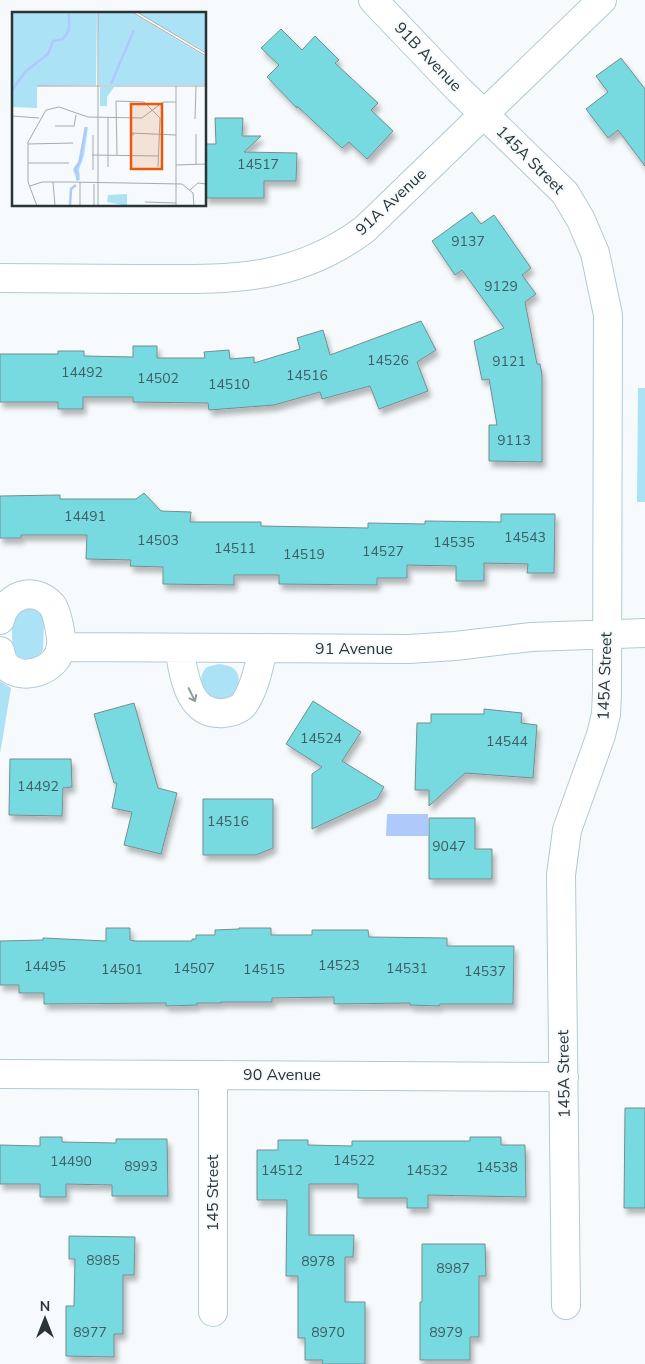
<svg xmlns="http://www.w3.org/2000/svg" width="645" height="1364" viewBox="0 0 645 1364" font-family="'Nunito Sans',sans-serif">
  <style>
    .green { fill: #abe2f6 }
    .water { fill: #afc9fa }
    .building { fill: #78dae1; stroke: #748e8f; filter: url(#shadow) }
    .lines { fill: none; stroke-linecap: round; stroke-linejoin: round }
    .minor-casing { stroke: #b1cad3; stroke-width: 30 }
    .minor { stroke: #fff; stroke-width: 28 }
    .oneway { stroke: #949a9b }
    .labels { text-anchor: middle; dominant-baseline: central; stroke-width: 4; stroke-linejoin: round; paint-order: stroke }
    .number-label { font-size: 14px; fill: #3e5e62 }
    .street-label { font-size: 16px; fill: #2a3437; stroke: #f6fafc }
    .inset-river { fill: none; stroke: #afc9fa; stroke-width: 2.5 }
    .inset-road { fill: none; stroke: #a4abad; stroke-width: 1 }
    .view { fill: #e8590c; fill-opacity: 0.15; stroke: #e8590c; stroke-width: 2.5 }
    .inset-edge { fill: none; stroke: #2a3437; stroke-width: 2.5 }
  </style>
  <defs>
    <filter id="shadow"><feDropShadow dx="3" dy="5.5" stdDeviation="2.5" flood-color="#0004"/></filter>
  </defs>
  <rect width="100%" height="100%" fill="#f6fafc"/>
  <path class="green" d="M638,388h7v114h-8z
    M26,608h6l9,6 3,9 -1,27c-4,5 -7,8 -13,9 -16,2 -18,-13 -18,-25 0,-3 -1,-9 0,-12 2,-7 8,-10 14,-14z
    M219,664c20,2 24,12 16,30l-9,6 -17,-2c-6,-11 -13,-20 -2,-31z
    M0,681l11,7 -11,66z"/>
  <path class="water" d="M387,814h41v22h-42z"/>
  <path class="building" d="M281,29l21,21 13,-14 24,24 -4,3 43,40 -7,7 22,21 -26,28 -18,-17 -7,6 -45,-42v2l-30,-31 12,-12 -18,-17z
    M621,58l24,31v77l-27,-36 -10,8 -22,-29 22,-17 -12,-16z
    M215,118h28l-1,18h19l-17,16 53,1 -1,28h-32v17h-59v-54h11z
    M472,212l9,12 13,-9 37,53 -9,7 14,19 -11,8 12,62h3l2,11v87l-53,-1v-36h8l-8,-46 -7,1 -8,-39 30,-13 -42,-58 -7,5 -23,-34z
    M421,321l15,29 -19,12 11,29 -49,18 -9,-23 -48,13 -2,-7 -46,13 -65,5 -1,-7 -75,-1v-5h-50v12h-25v-7h-58v-48h58v-3h26v5l49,1v-11h24v12h48l-1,-6 25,-2 1,9 24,-2v6l46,-14 -3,-11 26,-8 7,25z
    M144,493l17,18 30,1 -1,10h71v4l107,2v-5l57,1v-3l76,1v-8h54l-1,59h-27l1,-9 -44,-1v18h-28v-15l-49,-1v13h-30v7l-98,-1v-9h-45v10l-71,-1v-17l-33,-1 1,-6 -45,-1 1,-24h-66v3h-21v-42l60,-1v4h76z
    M313,701l48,31 -19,29 42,26 -7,12 -65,30v-55l10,-7 -36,-23z
    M134,703l24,85 19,5 -16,61 -37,-9 8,-33 -20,-4 5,-25h-3l-20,-69z
    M484,709l38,4 -1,10 16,2 -4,53 -68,-5 -36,33v-16h-14l2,-67h14v-9h53z
    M10,759h61l1,28 -9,1 -1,28 -53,-1z
    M203,799h70v49l-17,7h-53z
    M429,818h46v31h17v30h-63z
    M106,928h24v12l5,1h57v-2h4v-4h19v-5l24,-1v-1h32v7h41v-5h56l1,7 78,1v8h67l-1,58h-73l-1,2 -29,-1v-2l-76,1v-7l-62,1v4h-51v1h-24v2l-31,1v-3l-122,1v-11h-25v-8h-19v-44l43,-1v-2l63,3z
    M625,1108h20v100h-21z
    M40,1137h22v5l54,1v-4h51l1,57h-56v-11l-46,-1v13h-26v-13h-40v-39l40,1z
    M470,1137h31v8h24l1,52 -98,-2v13h-21v-10h-49v-14h-49v51h45l-1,22h-8v45h20v62h-43l1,-4h-18v-22h-7v-62h-12l1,-76h-30v-50h21v-10h30v5l44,1v-5h118z
    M69,1236l66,1 -1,38h-11v59h-9v23l-48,-1v-50h8l1,-47h-6z
    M422,1244h63l1,32h-7v61h-9v23h-50v-58h2z"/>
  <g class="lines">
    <defs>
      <path id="minor" d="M373,0l85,89 107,104 16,27 14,33 13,62 -1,377 -1,22 -5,21 -34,95 -6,45 5,430
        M0,278c46,0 91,1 137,1 86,0 155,5 228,-50l237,-229
        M0,620c6,-25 34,-35 52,-15 5,6 10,32 9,40 -1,26 -43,40 -58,17 -1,-3 -2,-8 -3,-11
        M62,647l347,2 46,-3 76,-9 114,-4
        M179,648c5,27 9,68 45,65 7,-1 17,-4 20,-9 11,-16 15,-38 19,-55
        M0,1074l564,3
        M213,1075v237"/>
    </defs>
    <use href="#minor" class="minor-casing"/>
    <use href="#minor" class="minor"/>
  </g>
  <defs><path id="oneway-shaft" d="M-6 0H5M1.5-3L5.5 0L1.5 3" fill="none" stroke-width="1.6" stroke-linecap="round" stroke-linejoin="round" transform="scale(1.25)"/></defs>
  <use class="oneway" href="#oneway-shaft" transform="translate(192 695) rotate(64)"/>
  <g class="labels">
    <g class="number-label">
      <text x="258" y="164">14517</text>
      <text x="468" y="241">9137</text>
      <text x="501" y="286">9129</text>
      <text x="388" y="360">14526</text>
      <text x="509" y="361">9121</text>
      <text x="82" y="372">14492</text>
      <text x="307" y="375">14516</text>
      <text x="158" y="378">14502</text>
      <text x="229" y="384">14510</text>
      <text x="514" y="440">9113</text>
      <text x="85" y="516">14491</text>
      <text x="525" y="537">14543</text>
      <text x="158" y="540">14503</text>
      <text x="454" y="542">14535</text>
      <text x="235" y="548">14511</text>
      <text x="383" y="551">14527</text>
      <text x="304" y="554">14519</text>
      <text x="321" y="738">14524</text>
      <text x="507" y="741">14544</text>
      <text x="38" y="786">14492</text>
      <text x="228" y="821">14516</text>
      <text x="449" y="846">9047</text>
      <text x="339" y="965">14523</text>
      <text x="45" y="966">14495</text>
      <text x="194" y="968">14507</text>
      <text x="407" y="968">14531</text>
      <text x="122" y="969">14501</text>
      <text x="264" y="969">14515</text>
      <text x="485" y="971">14537</text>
      <text x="354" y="1160">14522</text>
      <text x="71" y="1161">14490</text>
      <text x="141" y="1166">8993</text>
      <text x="497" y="1167">14538</text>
      <text x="282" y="1170">14512</text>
      <text x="427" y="1170">14532</text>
      <text x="103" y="1260">8985</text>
      <text x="318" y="1261">8978</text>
      <text x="453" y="1268">8987</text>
      <text x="90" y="1332">8977</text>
      <text x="328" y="1332">8970</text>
      <text x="446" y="1332">8979</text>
    </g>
    <g class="street-label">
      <text transform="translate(428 57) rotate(46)">91B Avenue</text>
      <text transform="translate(530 160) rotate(45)">145A Street</text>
      <text transform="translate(391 202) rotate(-43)">91A Avenue</text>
      <text x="354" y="649">91 Avenue</text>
      <text transform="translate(605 676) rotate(-88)">145A Street</text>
      <text transform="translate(564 1074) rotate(-91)">145A Street</text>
      <text x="282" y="1075">90 Avenue</text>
      <text transform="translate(213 1193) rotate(-90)">145 Street</text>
    </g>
  </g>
  <g transform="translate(12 12)">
    <rect width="194" height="194" fill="#f6fafc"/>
    <path d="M0,0h85l-1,73 -59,1v22l-25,-1zM86,0h33l75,45v28h-107zM125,0h69v40zM88,75h14l-7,10v9h-7zM73,115h3l-4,29 -5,13 1,11 -3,1 -4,-12 5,-7zM115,182v12l-20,-4 1,-7z" fill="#abe2f6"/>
    <path class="inset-river" d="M99,72l23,-54M0,78l13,-18 23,-18 5,-13 10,-2 6,-9v-18M65,168l1,-6 -3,-4 5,-9 6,-34M58,194l1,-17 5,-4"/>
    <path class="inset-road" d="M86,0v194M120,0l74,44M125,0l69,41M25,74h169M0,104l27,2M183,107l1,-33M43,114h19l2,-11M122,123l-3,-2 45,2M16,132l45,-1M80,143l66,1M105,143l-1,-54 28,1 16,16 -2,49M16,151h41M184,152v-30M164,153l30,-1M96,155v-50M81,158v-35M41,170l2,24M18,174l12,-4h27l113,2 11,9 1,13M178,178l8,-7 8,1M133,190l31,1M25,194l-9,-24v-40l18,-32 13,-3 29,10 54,1 21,-16h13M68,194v-24M82,194v-22M164,194v-120"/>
    <path class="view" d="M119,92h31v65h-31z"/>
    <rect width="194" height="194" class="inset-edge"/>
  </g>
  <g transform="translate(45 1319)" stroke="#f6fafc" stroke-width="4" paint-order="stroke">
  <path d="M0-4L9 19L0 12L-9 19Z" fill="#2a3437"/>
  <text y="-8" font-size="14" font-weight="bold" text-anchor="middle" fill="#2a3437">N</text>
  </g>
</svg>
